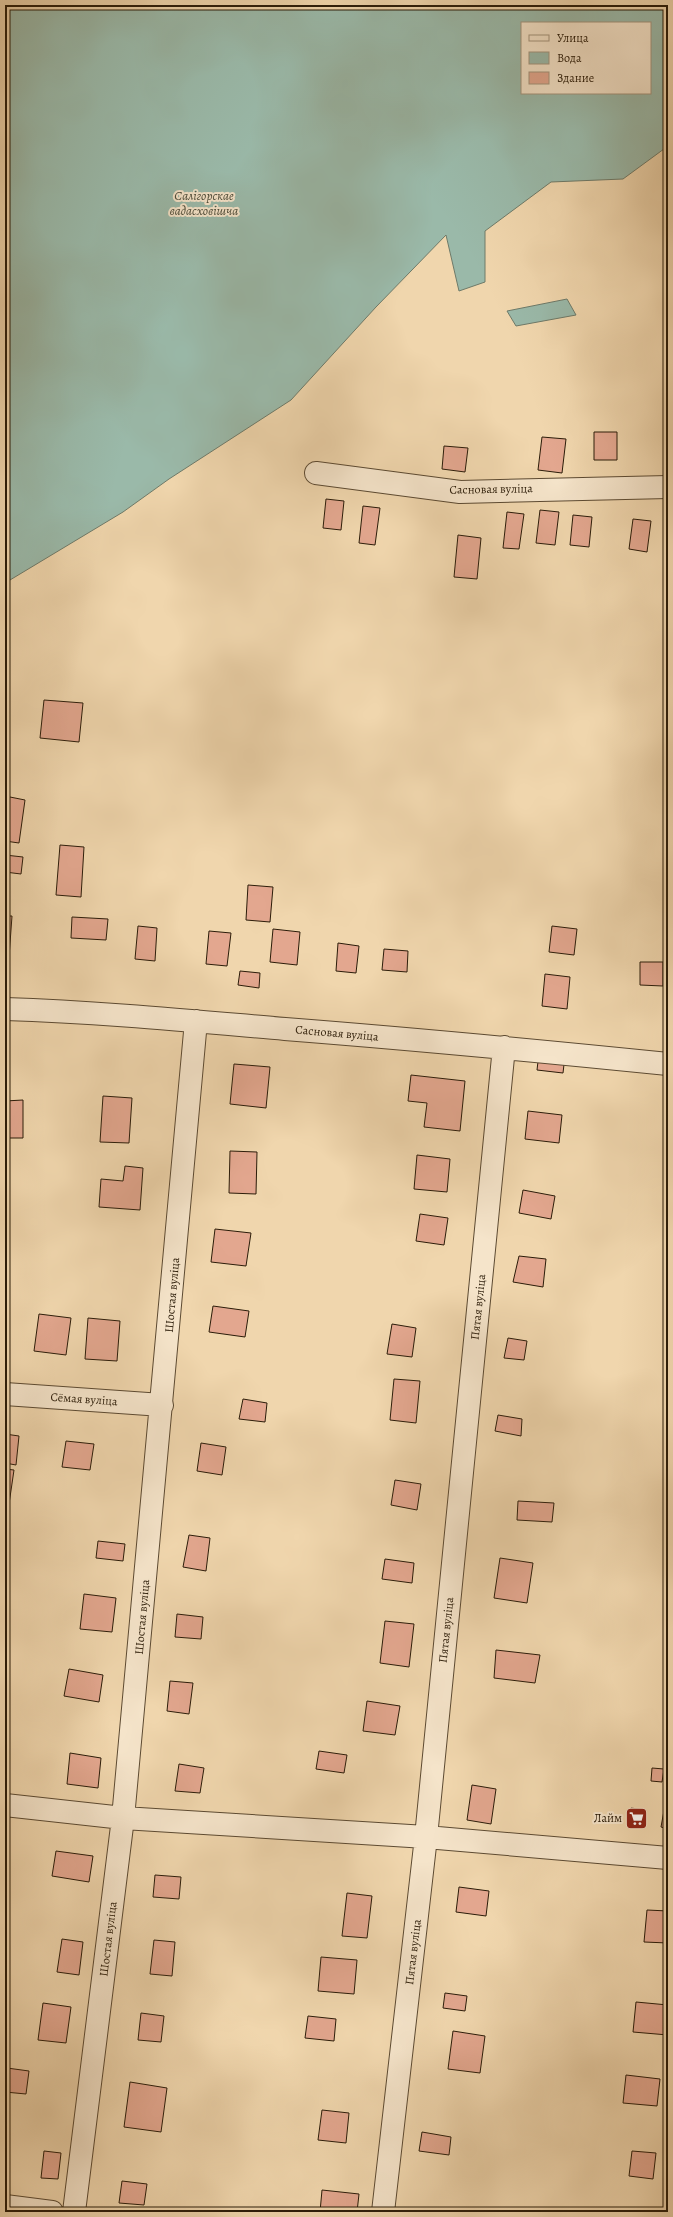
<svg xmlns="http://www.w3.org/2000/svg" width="673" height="2217" viewBox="0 0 673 2217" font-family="Alegreya,serif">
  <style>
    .water { fill: #9ab9a9; stroke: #6e7a69; fill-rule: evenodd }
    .building { fill: #e3a78f; stroke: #2b1c09 }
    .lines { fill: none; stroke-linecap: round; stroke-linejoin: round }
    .minor-casing { stroke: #5c4a32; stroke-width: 24 }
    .minor { stroke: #f5e4ca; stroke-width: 22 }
    .labels { text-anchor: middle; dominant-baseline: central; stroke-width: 4; stroke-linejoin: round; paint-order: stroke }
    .street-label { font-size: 12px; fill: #2b1c09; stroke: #f5e4ca }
    .poi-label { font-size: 12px; fill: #2b1c09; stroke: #f5e4ca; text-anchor: end }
    .water-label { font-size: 13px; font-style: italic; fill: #4c4b39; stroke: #f5e4ca }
  </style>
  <rect width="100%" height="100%" fill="#f0d6ad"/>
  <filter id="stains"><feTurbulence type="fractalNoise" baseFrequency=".005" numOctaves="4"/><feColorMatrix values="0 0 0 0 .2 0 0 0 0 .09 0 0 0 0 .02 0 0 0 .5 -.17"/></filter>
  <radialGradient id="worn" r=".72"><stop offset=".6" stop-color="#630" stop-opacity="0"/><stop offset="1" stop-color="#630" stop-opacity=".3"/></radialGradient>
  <path class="water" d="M5,5h663v141l-45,33 -72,3 -66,49v51l-26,9 -13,-56 -70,72 -85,93 -122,79 -46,33 -118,71zM522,23h128v70h-128z
    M567,299l9,16 -60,11 -9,-15z"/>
  <path class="building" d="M594,432h23v28h-23z
    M542,437l24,2 -4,34 -24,-3z
    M444,446l24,2 -3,24 -23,-3z
    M326,499l18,2 -3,29 -18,-2z
    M363,506l17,2 -5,37 -16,-2z
    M540,510l19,2 -4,33 -19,-2z
    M507,512l17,2 -5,35 -16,-1z
    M573,515l19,2 -3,30 -19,-2z
    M633,519l18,2 -4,31 -18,-3z
    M458,535l23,3 -4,41 -23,-2z
    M44,700l39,3 -4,39 -39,-4z
    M5,796l20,4 -6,43 -14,-2z
    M60,845l24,2 -3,50 -25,-2z
    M5,855l18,2 -2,17 -16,-2z
    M248,885l25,2 -3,35 -24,-2z
    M5,916h7l-3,41h-4z
    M72,917l36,2 -2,21 -35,-2z
    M138,926l19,2 -2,33 -20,-2z
    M552,926l25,3 -3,26 -25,-3z
    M273,929l27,3 -3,33 -27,-3z
    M209,931l22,2 -4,33 -21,-2z
    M338,943l21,3 -3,27 -20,-2z
    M384,949l24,2 -1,21 -25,-2z
    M640,962h23v24l-23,-1z
    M240,971l20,2 -1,15 -21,-3z
    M545,974l25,3 -3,32 -25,-3z
    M539,1053l26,3 -2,17 -26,-3z
    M234,1064l36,3 -4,41 -36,-4z
    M411,1075l54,6 -5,50 -36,-4 3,-24 -19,-2z
    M103,1096l29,2 -3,45 -29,-1z
    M23,1100v38h-18v-37z
    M528,1111l34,4 -3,28 -34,-4z
    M230,1151l27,1 -1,42 -27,-1z
    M417,1155l33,4 -3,33 -33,-3z
    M125,1166l18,2 -3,42 -41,-3 2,-28 22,2z
    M523,1190l32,6 -4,23 -32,-6z
    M420,1214l28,4 -4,27 -28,-4z
    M215,1229l36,4 -5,33 -35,-4z
    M519,1256l27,3 -3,28 -30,-5z
    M213,1306l36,5 -4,26 -36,-5z
    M39,1314l32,4 -5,37 -32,-4z
    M88,1318l32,3 -3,40 -32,-2z
    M392,1324l24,4 -4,29 -25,-3z
    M508,1338l19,3 -3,19 -20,-2z
    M394,1379l26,2 -4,42 -26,-3z
    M243,1399l24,4 -2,19 -26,-3z
    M498,1415l24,4 -1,17 -26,-5z
    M5,1434l14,2 -3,29 -11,-2z
    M66,1441l28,3 -4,26 -28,-3z
    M201,1443l25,4 -4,28 -25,-4z
    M5,1469l9,1 -5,34h-4z
    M395,1480l26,4 -4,26 -26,-5z
    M518,1501l36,2 -2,19 -35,-2z
    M189,1535l21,3 -4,33 -23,-4z
    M98,1541l27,3 -2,17 -27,-3z
    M500,1558l33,5 -6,40 -33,-5z
    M385,1559l29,4 -2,20 -30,-4z
    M84,1594l32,4 -4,34 -32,-3z
    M177,1614l26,3 -2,22 -26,-2z
    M385,1621l29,3 -5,43 -29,-4z
    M496,1650l44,5 -5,28 -41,-5z
    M69,1669l34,6 -4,27 -35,-6z
    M170,1681l23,2 -4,31 -22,-3z
    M367,1701l33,5 -5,29 -32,-4z
    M319,1751l28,4 -3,18 -28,-4z
    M70,1753l31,5 -3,30 -31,-4z
    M179,1764l25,4 -4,25 -25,-2z
    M652,1768l12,1 -2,13 -11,-1z
    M472,1785l24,4 -5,35 -24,-4z
    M665,1805l3,1v23l-7,-2z
    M631,1808l14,2 -2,17 -14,-2z
    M56,1851l37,5 -4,26 -37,-6z
    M155,1875l26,2 -2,22 -26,-2z
    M459,1887l30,4 -3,25 -30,-4z
    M347,1893l25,3 -5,42 -25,-2z
    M647,1910l21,1v32l-24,-1z
    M62,1939l21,3 -4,33 -22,-3z
    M154,1940l21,2 -3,34 -22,-2z
    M321,1957l36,3 -3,34 -36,-3z
    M445,1993l22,3 -2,15 -22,-3z
    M636,2002l32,3v30l-35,-3z
    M43,2003l28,4 -5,36 -28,-3z
    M141,2013l23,3 -3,26 -23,-2z
    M308,2016l28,3 -2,22 -29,-3z
    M453,2031l32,5 -5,37 -32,-4z
    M7,2068l22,3 -3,23 -21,-2z
    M626,2075l34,4 -3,27 -34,-3z
    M130,2082l37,6 -6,44 -37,-5z
    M322,2110l27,3 -3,30 -28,-3z
    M422,2132l29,5 -2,18 -30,-4z
    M44,2151l17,2 -3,26 -17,-1z
    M632,2151l24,2 -3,26 -24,-3z
    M122,2181l25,3 -3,21 -25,-2z
    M322,2190l37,4 -2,18h-37z"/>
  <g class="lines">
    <defs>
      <path id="minor" d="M316,473l144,19 208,-5
        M5,1009c94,3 187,12 280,20 128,10 255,22 383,35
        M5,1394l157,11
        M5,1805l118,13 303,19 242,21
        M5,2206l47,6
        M74,2212l49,-394 73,-797
        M383,2212l43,-375 78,-790"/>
    </defs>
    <use href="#minor" class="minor-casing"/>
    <use href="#minor" class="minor"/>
  </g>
  <defs>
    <symbol id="supermarket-square" viewBox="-11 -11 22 22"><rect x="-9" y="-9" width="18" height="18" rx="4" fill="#8f2418" stroke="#f5e4ca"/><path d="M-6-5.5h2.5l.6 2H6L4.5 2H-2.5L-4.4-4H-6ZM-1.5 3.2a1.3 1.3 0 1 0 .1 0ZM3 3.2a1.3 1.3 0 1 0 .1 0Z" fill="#fff"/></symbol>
  </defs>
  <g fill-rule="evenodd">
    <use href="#supermarket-square" x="624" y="1806" width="25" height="25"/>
  </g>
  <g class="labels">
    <g class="street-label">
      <text transform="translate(491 489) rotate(-1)">Сасновая вуліца</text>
      <text transform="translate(337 1033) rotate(5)">Сасновая вуліца</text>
      <text transform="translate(172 1295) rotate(-85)">Шостая вуліца</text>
      <text transform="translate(478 1307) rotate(-84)">Пятая вуліца</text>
      <text transform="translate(84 1399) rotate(4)">Сёмая вуліца</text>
      <text transform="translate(142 1617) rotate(-85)">Шостая вуліца</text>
      <text transform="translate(446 1630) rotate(-84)">Пятая вуліца</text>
      <text transform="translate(108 1939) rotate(-83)">Шостая вуліца</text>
      <text transform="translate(413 1952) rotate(-83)">Пятая вуліца</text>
    </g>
    <g class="poi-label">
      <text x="622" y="1818">Лайм</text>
    </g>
    <g class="water-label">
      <text x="204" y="195">Салігорскае<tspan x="204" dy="15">вадасховішча</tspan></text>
    </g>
  </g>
  <rect width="673" height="2217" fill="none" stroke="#f0d6ad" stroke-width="20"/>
  <rect x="6" y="6" width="661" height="2205" fill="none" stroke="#2b1c09" stroke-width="2"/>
  <rect x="10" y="10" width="653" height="2197" fill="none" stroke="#2b1c09"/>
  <rect x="521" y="22" width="130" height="72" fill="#f5e4ca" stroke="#a4947d"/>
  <rect x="529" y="35" width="20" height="6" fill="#f5e4ca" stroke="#a4947d"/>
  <text x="557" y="42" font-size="12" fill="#2b1c09">Улица</text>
  <rect x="529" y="52" width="20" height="12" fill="#9ab9a9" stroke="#a4947d"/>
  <text x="557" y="62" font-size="12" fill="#2b1c09">Вода</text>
  <rect x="529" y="72" width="20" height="12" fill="#e3a78f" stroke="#a4947d"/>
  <text x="557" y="82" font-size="12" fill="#2b1c09">Здание</text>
  <rect width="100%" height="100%" filter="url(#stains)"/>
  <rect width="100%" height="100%" fill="url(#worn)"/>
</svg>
